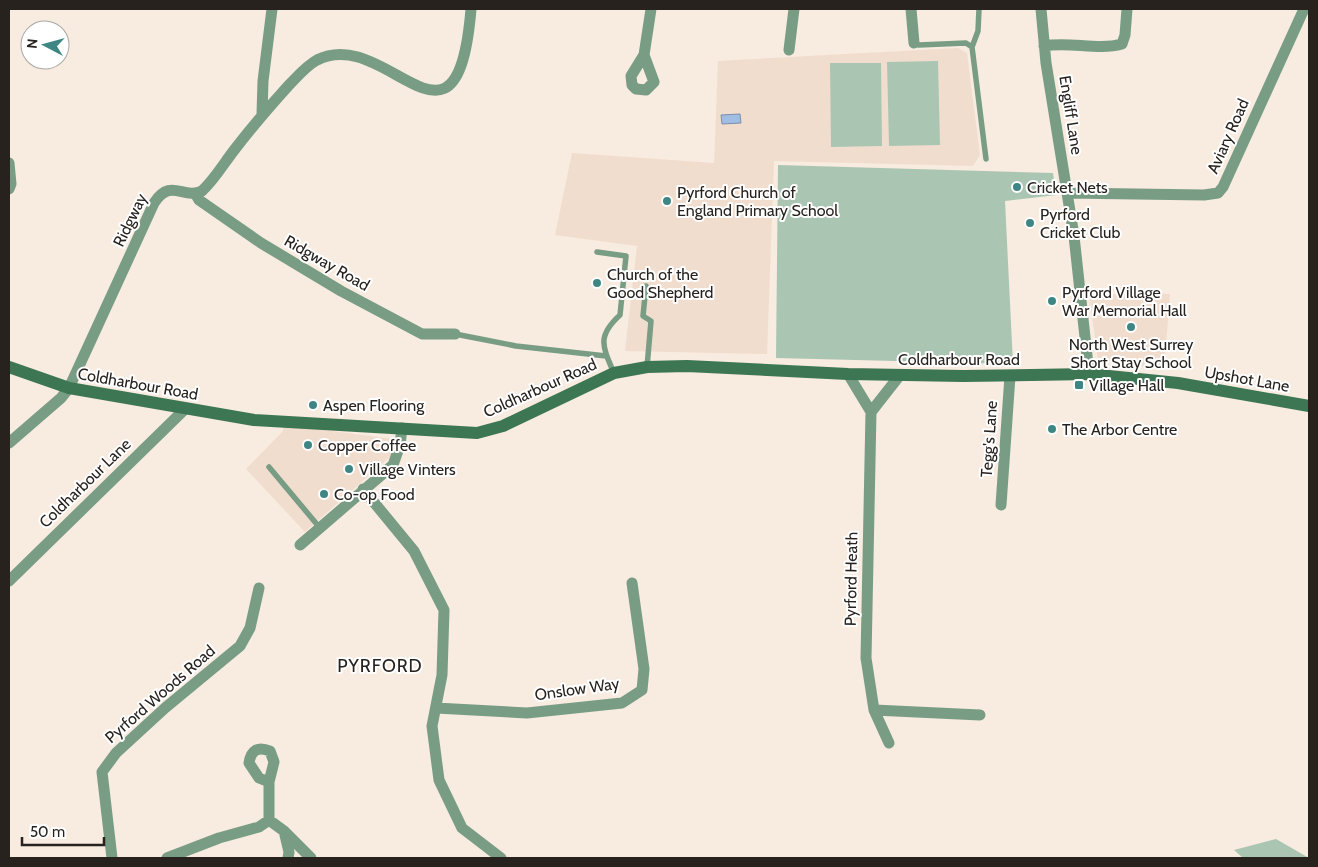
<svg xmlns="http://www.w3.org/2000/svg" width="1318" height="867" viewBox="0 0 1318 867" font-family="Cabin,sans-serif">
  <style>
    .built { fill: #f1ddcd }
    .green { fill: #aac6b3 }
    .water { fill: #a0bde4; stroke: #7c8ea9 }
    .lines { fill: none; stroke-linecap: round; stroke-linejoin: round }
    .service { stroke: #789d84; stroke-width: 5.5 }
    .minor { stroke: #789d84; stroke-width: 11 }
    .secondary { stroke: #3c7652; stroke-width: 12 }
    .poi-dot { fill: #3e8683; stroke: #fff; stroke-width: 2 }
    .labels { text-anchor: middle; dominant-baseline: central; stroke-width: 4; stroke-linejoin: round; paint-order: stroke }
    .street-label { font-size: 16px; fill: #27221e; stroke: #fff }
    .poi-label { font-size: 16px; fill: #27221e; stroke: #fff; text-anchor: start }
    .neighbourhood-label { font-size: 18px; letter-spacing: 1px; fill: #27221e; stroke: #fff }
  </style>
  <rect width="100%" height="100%" fill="#f8ebe0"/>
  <path class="built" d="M958,48l9,5 13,102 -7,11 -199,-5 -7,193 -142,-3 12,-105 -82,-11 17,-82 142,10 4,-102z
    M1139,293l31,1 -6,76 -66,-11 -9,-64z
    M284,425l110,14 -3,17 -86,76 -59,-63 37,-38z"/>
  <path class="green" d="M938,61l2,84 -51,1 -2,-84z
    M830,63h51l1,83 -51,1z
    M778,165l275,8 3,22 -51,6 8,163 -237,-6z
    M1276,839l33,19h-66l-9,-8z"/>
  <path class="water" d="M740,114l1,9 -19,1 -1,-9z"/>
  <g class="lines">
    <path class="service" d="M914,44l5,1 47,-2 6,4 14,112
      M972,47l6,-16 1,-22
      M597,252l29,4 -6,59c-23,21 -18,31 -6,58
      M646,286l-3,30 8,5 -4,46
      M455,334l61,12 90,10
      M269,467l51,61"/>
    <path class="minor" d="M911,9l3,34
      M1041,9l5,54 28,173 15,138
      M1044,46c26,-5 53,5 78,-2l3,-9 2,-26
      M789,50l5,-41
      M644,55l10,27 -8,8 -10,-1 -4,-4 -1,-9 13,-21 7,-46
      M262,114l1,-33 9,-72
      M9,163l2,21 -2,5
      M195,193l4,7 62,43 80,48 81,43h33
      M1067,193l137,2 14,-2 5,-6 81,-178
      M848,374l23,38 -5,246 8,52 15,33
      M871,412l29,-37
      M9,443l52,-45 8,-10 85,-185c17,-26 29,-3 48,-12 13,-12 22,-28 33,-42 17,-22 35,-43 54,-64 8,-8 17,-19 28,-25 70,-36 140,119 154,-51
      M363,489l51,62 30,59 -2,65 -10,51 7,54 23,48 39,30
      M1001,505l9,-129
      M300,545l93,-80 7,-20 2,-17
      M9,581l176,-172
      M436,708l91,5 95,-10 20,-13 2,-21 -12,-86
      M874,710l106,5
      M269,820l15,11 27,27
      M284,831l5,21 -1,6
      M112,858l-10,-86 14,-19 49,-45 75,-62 10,-18 9,-40
      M167,858l52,-20 40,-11 10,-7v-38l5,-20 -4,-11c-12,-5 -19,-1 -21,12l10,15 10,4"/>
    <path class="secondary" d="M9,367l60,21 185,32 223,13 26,-7 111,-53 33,-6 40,-1 161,8 115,2 126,-2 89,9 131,23"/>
  </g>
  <g class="poi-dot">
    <circle cx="1017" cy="187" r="5"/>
    <circle cx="667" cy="201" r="5"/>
    <circle cx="1030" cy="223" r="5"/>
    <circle cx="597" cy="283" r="5"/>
    <circle cx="1052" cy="301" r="5"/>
    <circle cx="1131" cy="327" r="5"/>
    <rect x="1074" y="380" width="10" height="10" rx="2.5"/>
    <circle cx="313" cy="405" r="5"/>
    <circle cx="1052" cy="429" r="5"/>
    <circle cx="308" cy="445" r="5"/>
    <circle cx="349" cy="469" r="5"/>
    <circle cx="324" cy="494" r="5"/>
  </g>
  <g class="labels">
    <g class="street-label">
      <text transform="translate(1071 115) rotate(81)">Engliff Lane</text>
      <text transform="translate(1228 136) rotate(-66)">Aviary Road</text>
      <text transform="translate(130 220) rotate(-64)">Ridgway</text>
      <text transform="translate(327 263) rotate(30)">Ridgway Road</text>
      <text x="959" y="359">Coldharbour Road</text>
      <text transform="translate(1247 379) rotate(10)">Upshot Lane</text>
      <text transform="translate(138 384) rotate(10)">Coldharbour Road</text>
      <text transform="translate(540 388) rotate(-24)">Coldharbour Road</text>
      <text transform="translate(989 439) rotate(-86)">Tegg's Lane</text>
      <text transform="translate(85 483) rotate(-44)">Coldharbour Lane</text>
      <text transform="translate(851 579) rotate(-89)">Pyrford Heath</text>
      <text transform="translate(577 689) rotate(-8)">Onslow Way</text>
      <text transform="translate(160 694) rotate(-41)">Pyrford Woods Road</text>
    </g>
    <g class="poi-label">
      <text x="1027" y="187">Cricket Nets</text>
      <text x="677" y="192">Pyrford Church of<tspan x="677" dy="18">England Primary School</tspan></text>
      <text x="1040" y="214">Pyrford<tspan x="1040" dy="18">Cricket Club</tspan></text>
      <text x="607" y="274">Church of the<tspan x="607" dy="18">Good Shepherd</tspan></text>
      <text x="1062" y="292">Pyrford Village<tspan x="1062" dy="18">War Memorial Hall</tspan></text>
      <text x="1131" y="344" text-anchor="middle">North West Surrey<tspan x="1131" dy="18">Short Stay School</tspan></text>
      <text x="1089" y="385">Village Hall</text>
      <text x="323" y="405">Aspen Flooring</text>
      <text x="1062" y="429">The Arbor Centre</text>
      <text x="318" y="445">Copper Coffee</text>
      <text x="359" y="469">Village Vinters</text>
      <text x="334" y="494">Co-op Food</text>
    </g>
    <g class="neighbourhood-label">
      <text x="380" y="666">PYRFORD</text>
    </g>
  </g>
  <rect width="1318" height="867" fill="none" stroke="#27221e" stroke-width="20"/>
  <g transform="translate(45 45) rotate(276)"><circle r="24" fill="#ffffff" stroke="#a9a7a5"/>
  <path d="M0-4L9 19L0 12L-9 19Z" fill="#3e8683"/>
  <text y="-8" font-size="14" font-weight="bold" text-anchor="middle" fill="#27221e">N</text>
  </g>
  <path d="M22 837v8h82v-8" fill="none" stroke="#27221e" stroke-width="2.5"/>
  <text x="30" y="837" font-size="15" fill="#27221e" stroke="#ffffff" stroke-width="4" paint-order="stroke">50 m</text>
</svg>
